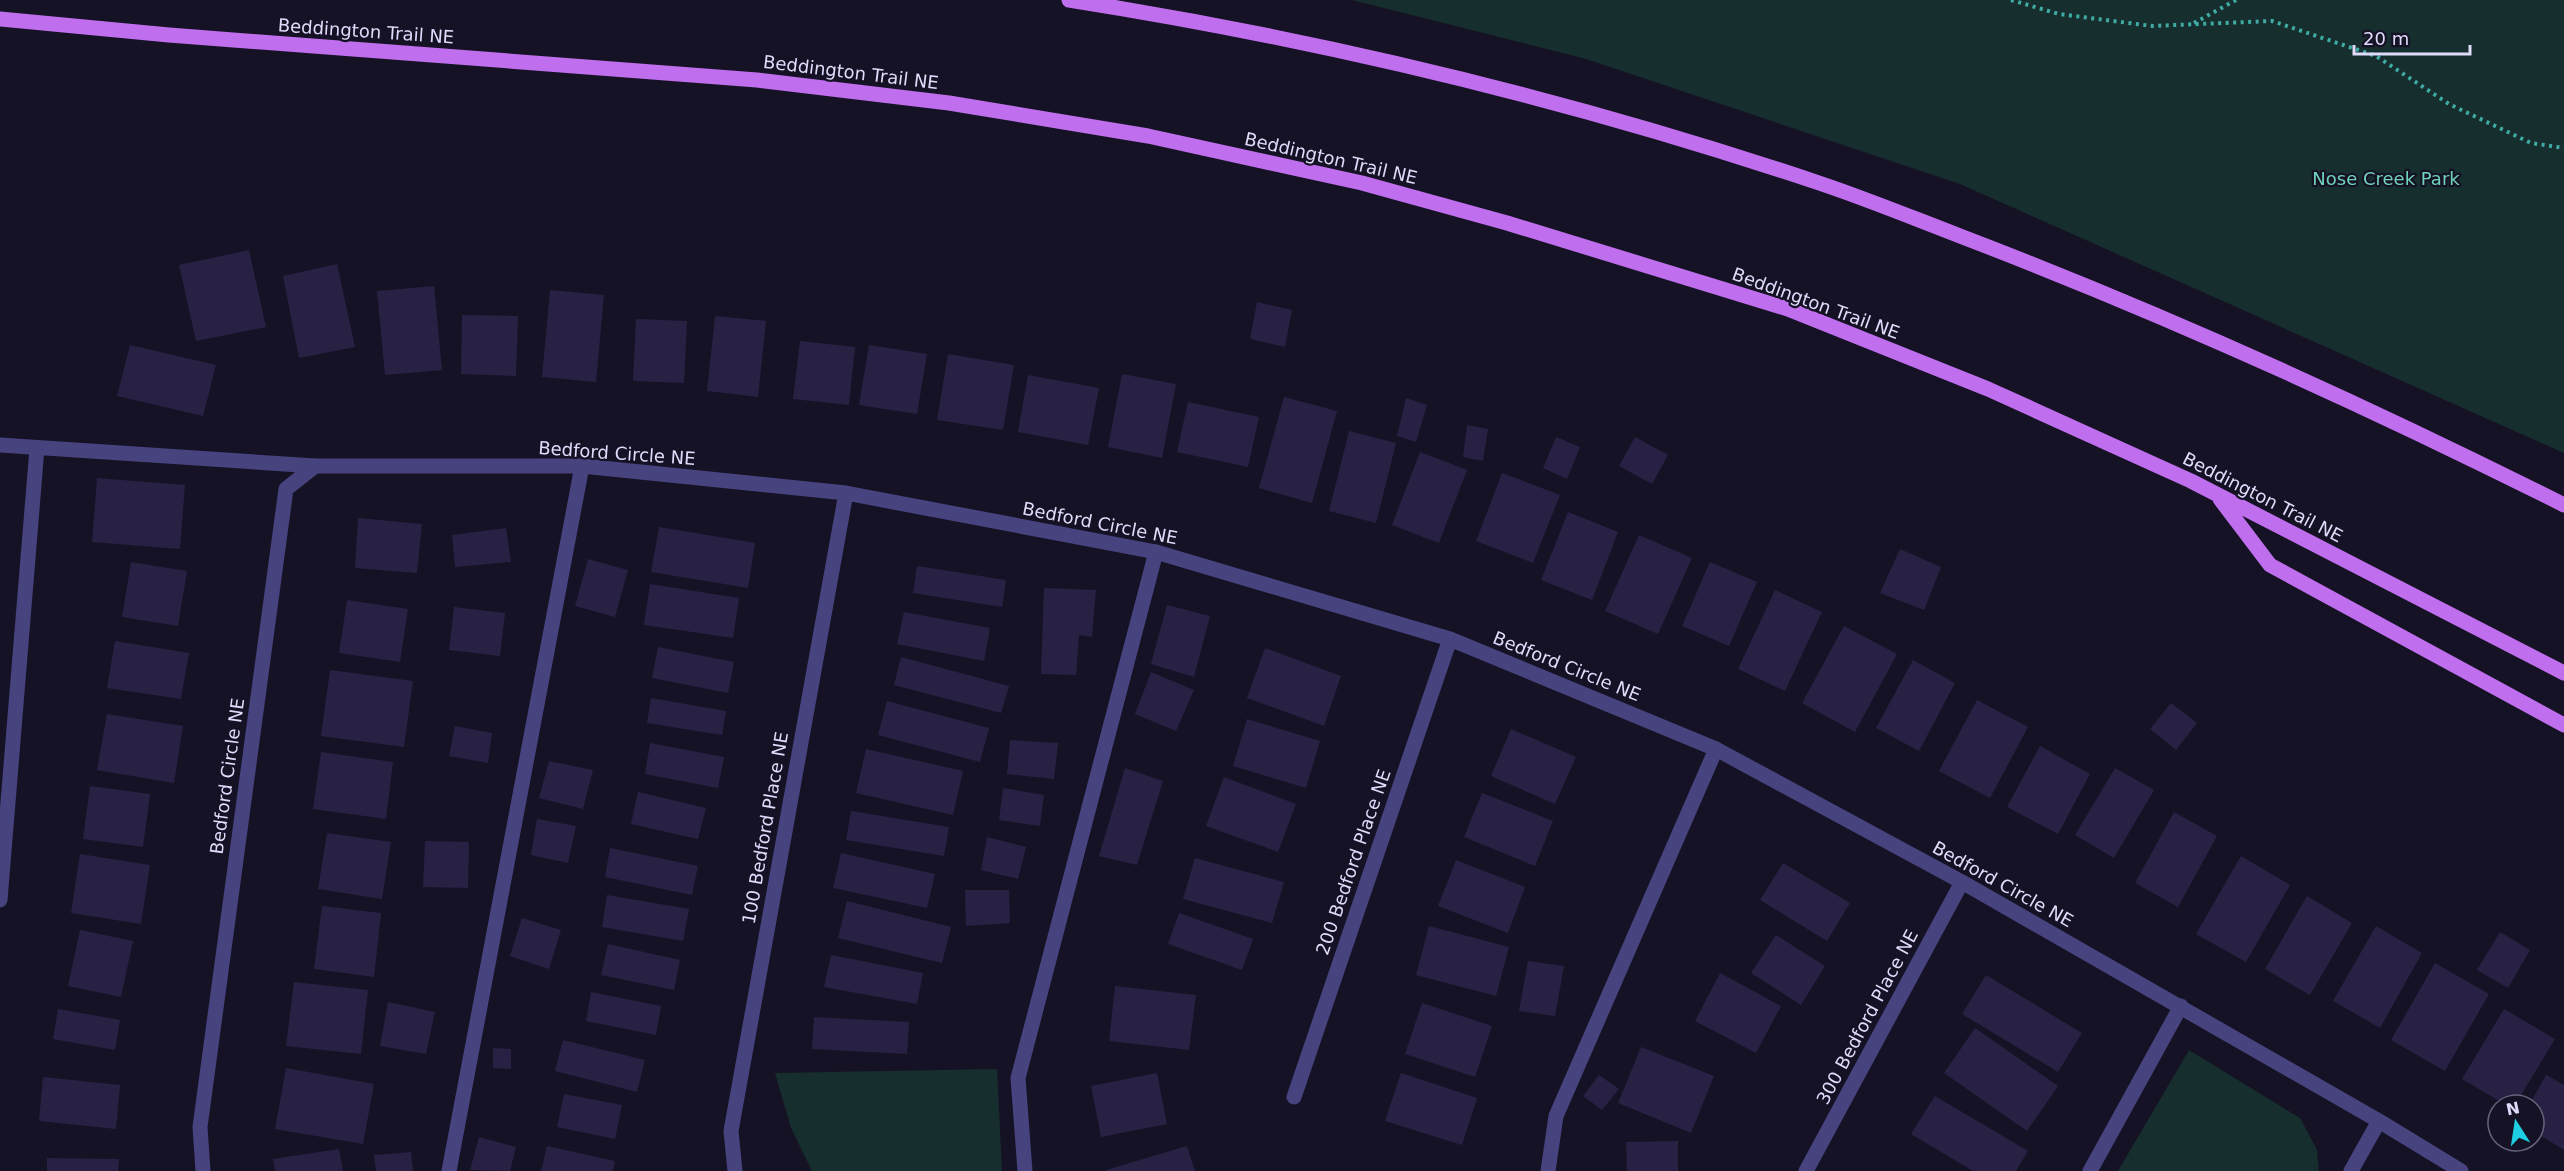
<svg xmlns="http://www.w3.org/2000/svg" width="2564" height="1171" viewBox="0 0 2564 1171" font-family="'DejaVu Sans',sans-serif">
  <style>
    .green { fill: #162e2d }
    .building { fill: #282144 }
    .lines { fill: none; stroke-linecap: round; stroke-linejoin: round }
    .path { stroke: #3faba4; stroke-width: 4; stroke-dasharray: 3 4.5; stroke-linecap: butt }
    .service { stroke: #46437e; stroke-width: 15 }
    .minor { stroke: #46437e; stroke-width: 15 }
    .primary { stroke: #bf6fed; stroke-width: 15 }
    .labels { text-anchor: middle; dominant-baseline: central; stroke-width: 4.5; stroke-linejoin: round; paint-order: stroke }
    .street-label { font-size: 18px; fill: #dfdbfb; stroke: #161225 }
    .park-label { font-size: 18px; fill: #6fd2ba; stroke: #161225 }
  </style>
  <rect width="100%" height="100%" fill="#161225"/>
  <path class="green" d="M1352,0h1212v453l-604,-269 -374,-125z
    M2189,1050l111,68 17,32 2,21h-201z
    M997,1069l5,102h-190l-21,-43 -16,-55z"/>
  <path class="building" d="M249,250l17,77 -70,14 -17,-76z
    M337,264l18,83 -56,11 -16,-82z
    M434,286l8,84 -57,5 -8,-84z
    M550,290l54,5 -8,87 -54,-5z
    M1257,302l35,8 -7,37 -35,-8z
    M462,315l56,1 -2,60 -55,-2z
    M715,316l51,5 -8,76 -51,-6z
    M636,319l51,2 -3,62 -51,-2z
    M800,341l55,6 -6,58 -56,-6z
    M130,345l86,20 -13,51 -86,-20z
    M869,345l58,9 -10,60 -58,-9z
    M948,354l66,11 -11,65 -66,-10z
    M1122,374l54,10 -14,74 -54,-11z
    M1028,375l71,13 -11,57 -70,-13z
    M1284,397l53,14 -25,92 -53,-15z
    M1406,398l21,7 -11,37 -19,-6z
    M1188,402l71,15 -11,50 -71,-15z
    M1467,425l21,4 -5,32 -20,-4z
    M1349,431l47,12 -20,80 -47,-12z
    M1556,437l24,10 -13,32 -24,-11z
    M1635,437l33,18 -16,29 -33,-18z
    M1420,452l47,18 -28,73 -47,-18z
    M1502,473l58,22 -27,68 -57,-22z
    M97,478l88,7 -5,64 -88,-7z
    M1568,512l50,20 -26,68 -51,-20z
    M358,518l64,6 -5,49 -62,-5z
    M659,527l96,16 -7,45 -97,-16z
    M506,528l5,34 -56,5 -3,-32z
    M1639,535l53,23 -34,76 -53,-23z
    M1900,549l41,18 -17,43 -44,-17z
    M588,559l40,11 -13,47 -40,-11z
    M131,562l56,9 -9,55 -56,-9z
    M1710,562l47,20 -28,64 -47,-20z
    M917,566l89,14 -4,27 -89,-14z
    M650,584l89,14 -6,40 -89,-13z
    M1044,588l52,2 -4,47 -13,-2 -3,40 -35,-1z
    M1775,590l47,22 -37,79 -47,-22z
    M347,600l61,9 -8,53 -61,-9z
    M1167,605l43,11 -16,61 -43,-13z
    M454,607l51,6 -5,43 -51,-6z
    M904,612l86,16 -6,33 -87,-17z
    M1844,626l53,28 -42,78 -53,-29z
    M115,641l74,12 -8,46 -74,-11z
    M658,647l76,15 -6,31 -76,-15z
    M1265,648l76,28 -17,50 -77,-28z
    M901,657l108,29 -8,27 -107,-28z
    M1913,660l42,23 -36,68 -43,-23z
    M330,670l83,11 -9,66 -83,-11z
    M1151,672l43,18 -18,41 -41,-17z
    M651,698l75,13 -4,24 -75,-12z
    M1977,700l51,27 -38,71 -51,-27z
    M887,701l102,27 -9,34 -102,-27z
    M2171,703l26,20 -21,27 -26,-21z
    M107,714l76,12 -9,57 -77,-13z
    M1247,719l73,22 -14,47 -73,-22z
    M455,726l37,7 -4,30 -39,-7z
    M1511,729l65,28 -21,47 -64,-28z
    M1010,740l48,3 -4,36 -47,-5z
    M650,743l74,14 -6,31 -73,-14z
    M2040,746l50,28 -32,60 -51,-27z
    M866,749l97,22 -10,44 -97,-22z
    M321,752l72,10 -7,57 -73,-10z
    M549,761l44,9 -10,39 -44,-11z
    M1125,768l38,13 -26,84 -38,-9z
    M2115,768l39,22 -40,68 -39,-23z
    M1224,777l72,27 -18,48 -72,-26z
    M90,786l60,8 -7,53 -60,-8z
    M1003,788l41,7 -4,31 -41,-6z
    M638,792l68,16 -8,31 -67,-15z
    M1482,793l71,28 -18,45 -71,-29z
    M851,811l98,16 -5,29 -98,-16z
    M2174,812l43,24 -39,71 -43,-24z
    M537,819l39,7 -8,37 -37,-8z
    M327,833l64,9 -9,57 -64,-10z
    M987,837l39,10 -8,32 -37,-9z
    M425,841l44,1 -1,46 -45,-1z
    M610,848l88,18 -6,29 -87,-18z
    M841,853l94,21 -8,34 -94,-20z
    M80,854l70,11 -9,59 -70,-11z
    M2241,856l49,29 -44,77 -50,-28z
    M1195,858l89,24 -12,41 -89,-24z
    M1456,860l69,27 -17,46 -70,-27z
    M1783,863l67,40 -23,38 -67,-41z
    M965,890h44l1,33 -44,3z
    M607,895l82,14 -6,32 -81,-14z
    M2307,896l45,27 -42,72 -45,-26z
    M847,901l104,26 -9,36 -104,-25z
    M322,906l59,7 -7,64 -60,-8z
    M1179,913l74,26 -11,31 -74,-26z
    M522,918l39,12 -12,39 -39,-13z
    M1429,926l80,21 -13,49 -80,-21z
    M2376,926l46,27 -42,75 -47,-27z
    M80,930l53,11 -12,56 -53,-11z
    M2500,932l30,18 -22,38 -31,-18z
    M1776,935l49,31 -24,39 -50,-32z
    M608,944l72,16 -6,30 -73,-15z
    M831,955l92,18 -6,31 -93,-17z
    M1528,961l36,5 -9,50 -36,-5z
    M2435,963l54,31 -44,77 -54,-31z
    M1720,973l61,33 -25,47 -61,-32z
    M1986,975l96,58 -24,39 -96,-58z
    M294,982l74,8 -7,64 -75,-8z
    M1115,986l81,9 -7,55 -80,-9z
    M591,992l70,14 -5,29 -70,-14z
    M388,1002l47,10 -9,42 -46,-8z
    M1422,1003l70,23 -17,51 -70,-23z
    M58,1009l62,11 -5,30 -62,-11z
    M2504,1009l51,30 -40,66h-9l-44,-26z
    M814,1017l95,5 -2,32 -95,-5z
    M1975,1028l83,58 -31,45 -83,-58z
    M563,1040l82,20 -8,32 -82,-21z
    M1641,1047l73,29 -23,57 -73,-30z
    M493,1048l18,1v20l-18,-1z
    M286,1068l88,16 -11,60 -88,-15z
    M1157,1073l10,51 -66,13 -10,-51z
    M1401,1073l76,25 -15,47 -77,-24z
    M1599,1075l20,14 -17,21 -19,-14z
    M2546,1075l18,10v65l-30,-18v-27h-5z
    M43,1077l77,8 -4,44 -77,-8z
    M564,1094l58,11 -7,34 -58,-12z
    M1935,1096l93,55 -12,20h-43l-62,-37z
    M479,1137l37,10 -6,24 -40,-1z
    M1678,1141v30h-51l-1,-29z
    M547,1146l68,15 -2,10h-72z
    M1187,1146l8,25h-89v-1z
    M339,1149l4,22h-68l-2,-12z
    M411,1152l2,19h-37l-2,-16z
    M47,1158l72,1 -1,12h-71z"/>
  <g class="lines">
    <path class="path" d="M2011,0l48,14 93,12 120,-5 104,35 73,48 82,39 33,5
      M2194,23l42,-23"/>
    <path class="service" d="M0,445l315,21
      M0,900l37,-452
      M449,1171l133,-705
      M1025,1171l-7,-93 138,-526
      M1548,1171l8,-55 160,-367
      M2090,1171l91,-165"/>
    <path class="minor" d="M1294,1097l156,-458
      M203,1171l-3,-44 86,-638 29,-23h267l264,27 310,59 294,87 266,110 246,133 417,239 82,50
      M735,1171l-4,-40 115,-638
      M1806,1171l156,-289
      M2351,1171l28,-50"/>
    <path class="primary" d="M1069,0c254,40 506,101 750,183 48,16 94,35 141,53 207,79 407,170 604,269
      M0,19l169,16 588,45 192,23 199,33 214,47 145,40 281,86 200,80 203,92 373,192
      M2220,499l50,66 294,160"/>
  </g>
  <g class="labels">
    <g class="street-label">
      <text transform="translate(366 31) rotate(4)">Beddington Trail NE</text>
      <text transform="translate(851 72) rotate(7)">Beddington Trail NE</text>
      <text transform="translate(1331 158) rotate(13)">Beddington Trail NE</text>
      <text transform="translate(1816 303) rotate(20)">Beddington Trail NE</text>
      <text transform="translate(617 453) rotate(4)">Bedford Circle NE</text>
      <text transform="translate(2263 497) rotate(27)">Beddington Trail NE</text>
      <text transform="translate(1100 523) rotate(11)">Bedford Circle NE</text>
      <text transform="translate(1567 666) rotate(22)">Bedford Circle NE</text>
      <text transform="translate(227 776) rotate(-82)">Bedford Circle NE</text>
      <text transform="translate(765 828) rotate(-80)">100 Bedford Place NE</text>
      <text transform="translate(1353 862) rotate(-71)">200 Bedford Place NE</text>
      <text transform="translate(2003 884) rotate(29)">Bedford Circle NE</text>
      <text transform="translate(1867 1017) rotate(-62)">300 Bedford Place NE</text>
    </g>
    <g class="park-label">
      <text x="2386" y="178">Nose Creek Park</text>
    </g>
  </g>
  <g transform="translate(2516 1123) rotate(348)"><circle r="28" fill="#161225" stroke="#66627b" stroke-width="1.5"/>
  <path d="M0-4.5L10 22L0 15L-10 22Z" fill="#1ecfe3"/>
  <text y="-9" font-size="16" font-weight="bold" text-anchor="middle" fill="#dfdbfb">N</text>
  </g>
  <path d="M2354 45v9h116v-9" fill="none" stroke="#dfdbfb" stroke-width="3"/>
  <text x="2363" y="45" font-size="18" fill="#dfdbfb" stroke="#161225" stroke-width="4.5" paint-order="stroke">20 m</text>
</svg>
